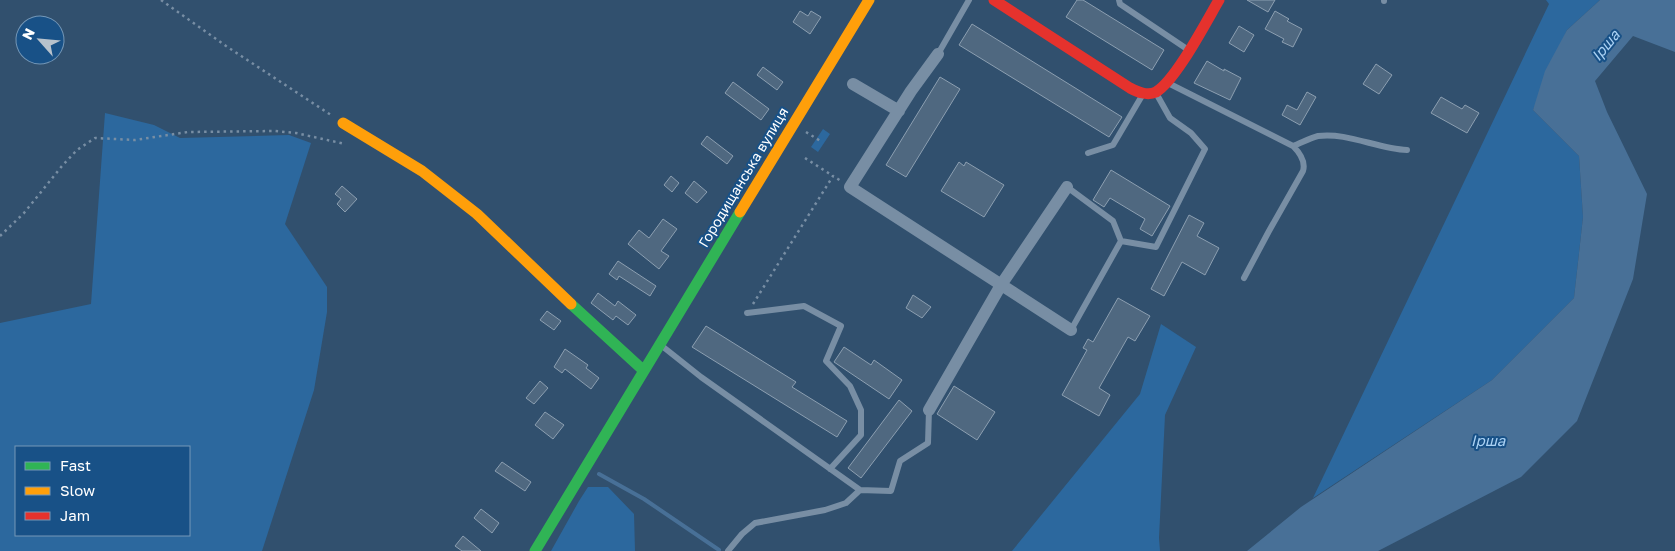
<svg xmlns="http://www.w3.org/2000/svg" width="1675" height="551" viewBox="0 0 1675 551" font-family="'Golos Text',sans-serif">
  <style>
    .green { fill: #2c689e; fill-rule: evenodd }
    .water { fill: #487097 }
    .lines { fill: none; stroke-linecap: round; stroke-linejoin: round }
    .stream { stroke: #487097; stroke-width: 4 }
    .building { fill: #4f6880; stroke: #8c9fb1 }
    .path { stroke: #788ea4; stroke-width: 2.5; stroke-dasharray: 2.5 4; stroke-linecap: butt }
    .lane { stroke: #788ea4; stroke-width: 6 }
    .street { stroke: #788ea4; stroke-width: 12 }
    .fast { stroke: #30b455; stroke-width: 11 }
    .slow { stroke: #ff9f0a; stroke-width: 11 }
    .jam { stroke: #e5322d; stroke-width: 11 }
    .labels { text-anchor: middle; dominant-baseline: central; stroke-width: 4; stroke-linejoin: round; paint-order: stroke }
    .street-label { font-size: 14px; fill: #fff; stroke: #185187 }
    .water-label { font-size: 15px; font-style: italic; fill: #abd2f4; stroke: #185187 }
  </style>
  <rect width="100%" height="100%" fill="#31506e"/>
  <path class="green" d="M1546,0h54l-33,30 -34,80 46,46 4,61 -9,81 -82,82 -179,118 236,-494z
    M105,113l49,12 26,13 109,-3 22,8 -26,81 42,63v25l-13,78 -52,161h-262v-228l91,-19zM189,447v88h-173v-88z
    M823,129l7,5 -12,18 -7,-5z
    M1161,324l35,23 -31,68 -6,123 1,13h-148l128,-157z
    M588,487h20l26,27 1,37h-84l28,-50z"/>
  <path class="water" d="M1600,0h75v52l-42,-16 -38,45 12,31 40,82 -14,85 -56,142 -56,56 -143,74h-131l54,-44 191,-127 82,-82 9,-81 -4,-61 -46,-46 12,-39 22,-41z"/>
  <g class="lines">
    <path class="stream" d="M599,474l45,25 75,51"/>
  </g>
  <path class="building" d="M1077,0h6l81,50 -12,20 -86,-53z
    M1247,0h28l-7,12z
    M800,11l8,5 3,-5 10,6 -11,17 -17,-12z
    M1275,11l14,8 -2,2 15,8 -9,18 -11,-5 2,-3 -19,-10z
    M972,24l150,93 -13,20 -150,-92z
    M1239,26l15,9 -10,17 -15,-9z
    M1207,61l17,10v-2l17,9 -11,22 -36,-17z
    M1376,64l16,11 -13,19 -16,-10z
    M763,67l20,15 -6,8 -20,-15z
    M940,77l20,12 -54,88 -20,-12z
    M733,82l36,27 -8,11 -36,-27z
    M1307,92l9,5 -16,28 -18,-10 5,-10 10,5z
    M1441,97l21,12 3,-4 14,8 -12,20 -36,-20z
    M707,136l26,20 -6,8 -26,-20z
    M959,162l5,4 2,-4 38,23 -20,32 -43,-26z
    M1111,170l59,36 -18,30 -12,-7 5,-10 -35,-21 -6,9 -11,-7z
    M671,176l8,7 -7,9 -8,-7z
    M694,181l13,11 -10,11 -12,-10z
    M342,186l15,13 -12,13 -8,-8 4,-5 -6,-5z
    M1189,215l15,8 -7,13 22,12 -14,27 -23,-13 -18,34 -13,-7z
    M663,219l14,10 -16,22 8,5 -10,13 -31,-25 11,-14 10,8z
    M618,261l38,25 -6,10 -31,-20 -2,4 -8,-6z
    M598,293l17,13 3,-5 18,14 -8,10 -12,-9 -3,4 -22,-17z
    M913,295l18,12 -9,11 -16,-10z
    M1118,298l32,18 -15,25 -7,-4 -29,51 11,7 -11,21 -37,-21 25,-45 -4,-2 5,-9 5,3z
    M547,311l14,10 -7,9 -14,-10z
    M706,326l90,56 -4,5 55,34 -10,16 -145,-90z
    M844,347l27,18 3,-5 28,20 -13,19 -55,-37z
    M565,349l23,16 -2,3 13,10 -8,11 -26,-20 -3,4 -8,-6z
    M540,381l8,7 -14,16 -8,-6z
    M954,386l41,26 -18,28 -40,-26z
    M899,400l13,11 -51,67 -13,-10z
    M545,412l19,13 -11,14 -18,-14z
    M502,462l29,20 -6,9 -30,-20z
    M481,509l18,14 -7,10 -18,-15z
    M463,536l18,15h-19l-7,-5z"/>
  <g class="lines">
    <path class="path" d="M161,0l65,46 105,69
      M806,132l16,10
      M805,158l28,18
      M0,236l24,-23 38,-47 15,-16 18,-12 40,2 53,-8 87,-1 21,2 49,11
      M753,304l80,-128 8,5"/>
    <path class="lane" d="M1119,0l1,4 67,45
      M1384,1v-1
      M938,54l31,-54
      M1168,83l125,63c8,-3 17,-8 25,-10 29,-4 60,13 89,14
      M1088,153l25,-8 30,-51
      M1067,187l46,34 8,20 -50,89
      M1121,241l35,6 49,-98 -14,-16 -21,-15 -14,-25
      M1244,278l25,-47 34,-60c3,-10 -3,-18 -10,-25
      M747,313l57,-7 37,20 -15,35 24,25 11,24v25l-31,34
      M662,346l39,31 159,113 -14,13 -21,7 -70,13 -13,11 -14,17
      M860,490l31,1 9,-30 28,-18 1,-33"/>
    <path class="street" d="M938,54l-27,37 -61,96 221,143
      M853,84l46,27
      M929,410l72,-125 66,-98"/>
    <path class="fast" d="M571,304l72,66
      M535,551l205,-339"/>
    <path class="slow" d="M343,123l79,48 55,43 94,90
      M740,212l129,-212"/>
    <path class="jam" d="M994,0l136,88c8,4 17,8 26,4 20,-12 50,-70 63,-92"/>
  </g>
  <g class="labels">
    <g class="street-label">
      <text transform="translate(743 177) rotate(-59)">Городищанська вулиця</text>
    </g>
    <g class="water-label">
      <text transform="translate(1605 45) rotate(-51)">Ірша</text>
      <text x="1488" y="440">Ірша</text>
    </g>
  </g>
  <rect x="15" y="446" width="175" height="90" fill="#185187" stroke="#7497b7"/>
  <rect x="25" y="462" width="25" height="8" fill="#30b455" stroke="#7497b7"/>
  <text x="60" y="471" font-size="15" fill="#ffffff">Fast</text>
  <rect x="25" y="487" width="25" height="8" fill="#ff9f0a" stroke="#7497b7"/>
  <text x="60" y="496" font-size="15" fill="#ffffff">Slow</text>
  <rect x="25" y="512" width="25" height="8" fill="#e5322d" stroke="#7497b7"/>
  <text x="60" y="521" font-size="15" fill="#ffffff">Jam</text>
  <g transform="translate(40 40) rotate(297)"><circle r="24" fill="#185187" stroke="#7497b7"/>
  <path d="M0-4L9 19L0 12L-9 19Z" fill="#b7c2cc"/>
  <text y="-8" font-size="14" font-weight="bold" text-anchor="middle" fill="#ffffff">N</text>
  </g>
</svg>
